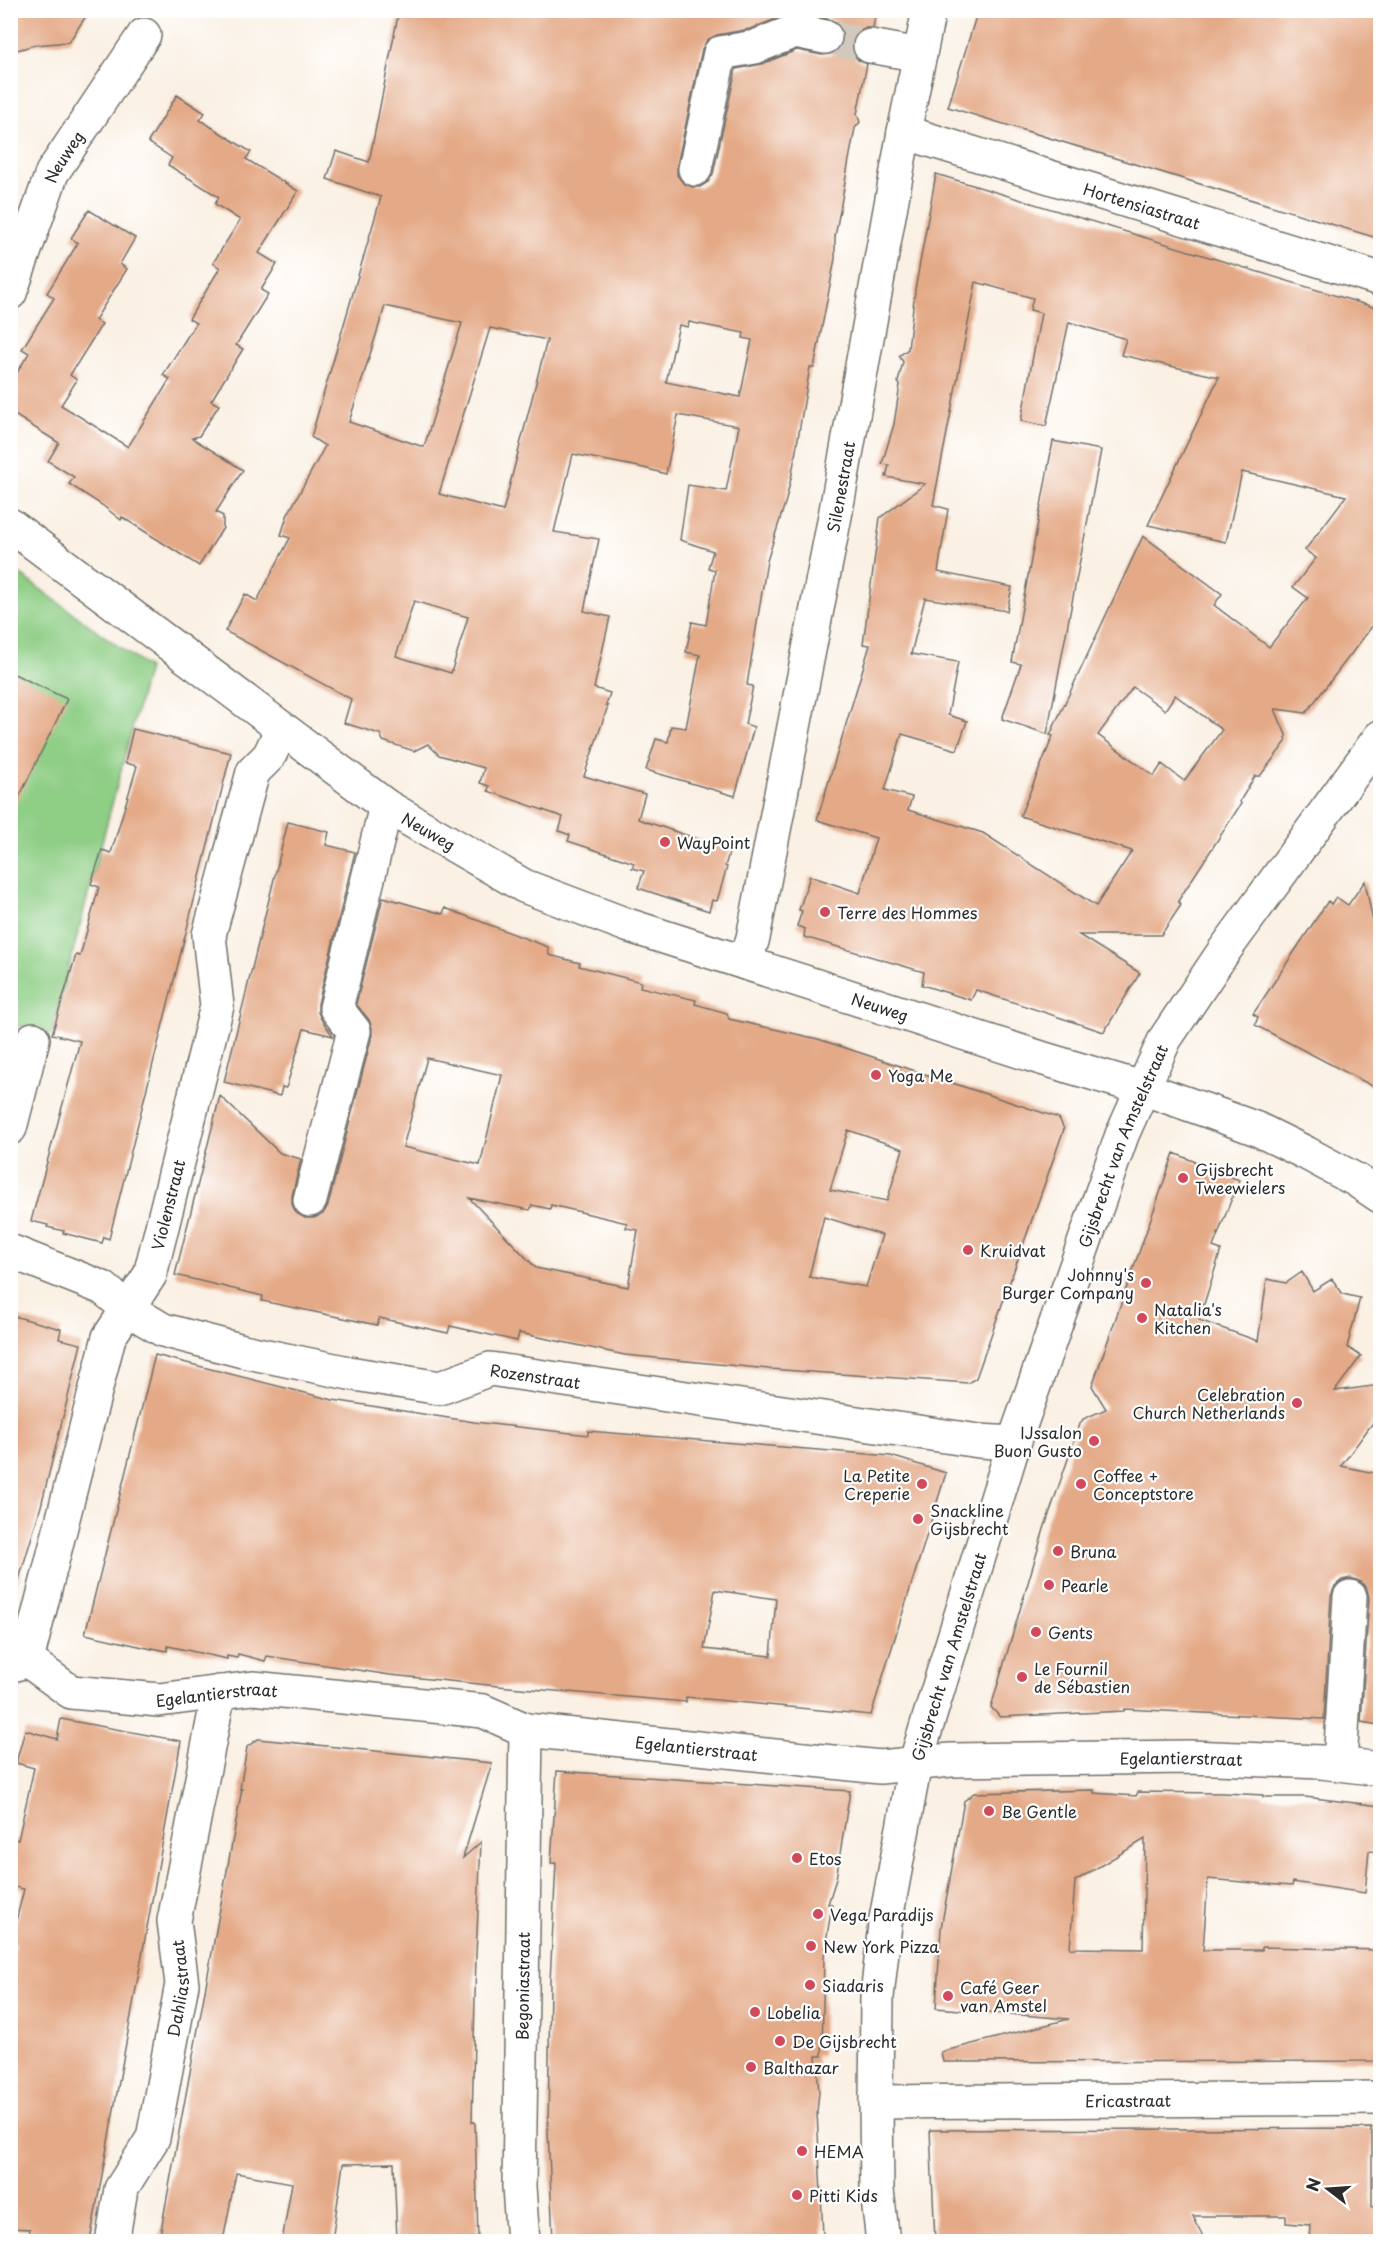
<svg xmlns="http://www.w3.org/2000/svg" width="1391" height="2252" viewBox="0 0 1391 2252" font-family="'Playpen Sans',sans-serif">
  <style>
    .green { fill: #8ece85; stroke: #5c7c58; stroke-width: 1.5 }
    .building { fill: #e4a986; fill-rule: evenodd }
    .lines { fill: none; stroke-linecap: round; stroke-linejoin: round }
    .minor-tunnel { stroke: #d1c9be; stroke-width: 33; stroke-dasharray: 33 16; stroke-linecap: butt }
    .minor-casing { stroke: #73706b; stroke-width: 36 }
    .minor { stroke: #fff; stroke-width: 33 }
    .poi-dot { fill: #d1495b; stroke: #fff; stroke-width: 2 }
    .labels { text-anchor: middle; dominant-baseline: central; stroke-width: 4.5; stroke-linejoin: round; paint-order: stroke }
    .street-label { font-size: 16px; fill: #2b2b2b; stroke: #fff }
    .poi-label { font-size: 16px; fill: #2b2b2b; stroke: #fff; text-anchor: start }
  </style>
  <rect width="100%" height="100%" fill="#fff"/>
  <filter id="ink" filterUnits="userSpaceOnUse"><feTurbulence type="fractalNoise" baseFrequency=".0167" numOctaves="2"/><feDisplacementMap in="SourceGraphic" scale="12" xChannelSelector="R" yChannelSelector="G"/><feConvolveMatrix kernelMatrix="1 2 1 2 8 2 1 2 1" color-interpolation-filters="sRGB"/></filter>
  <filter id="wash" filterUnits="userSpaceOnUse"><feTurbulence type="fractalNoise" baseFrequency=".008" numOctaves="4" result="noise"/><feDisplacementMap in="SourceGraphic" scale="24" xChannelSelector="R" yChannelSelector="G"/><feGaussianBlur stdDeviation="1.35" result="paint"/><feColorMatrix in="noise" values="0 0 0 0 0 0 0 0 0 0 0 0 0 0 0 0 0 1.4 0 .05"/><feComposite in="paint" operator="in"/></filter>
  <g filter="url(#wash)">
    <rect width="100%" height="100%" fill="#faf0e3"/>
    <path class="green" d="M10,567l138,101 -97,367 -40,-11z"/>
    <g id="blocks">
      <path class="building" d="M10,10h80l-21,32 -34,3 -25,7z
        M399,10h477l-3,18h-9l-8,5 -4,10 1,10 5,7 9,4 -10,50 3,8 -5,6 -6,32 -14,77v22l-21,109 -4,-1 -18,107 -6,26 -19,61 -20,124 6,1 -8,38 9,3 -19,69 -89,-26 10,-31 12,3 3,-16 15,2 14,-73 -14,-3 6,-30 14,3 9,-55 -7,-2 5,-17 -33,-11 8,-55 38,6 13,-65 -61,-11 -12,59 -22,-6 -71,-14 -19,78 45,7 -15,72 26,6 -16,71 16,5 -4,12 2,1 -24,70 61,18 -7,25 92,31 -5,16 2,1 -10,34 -5,-1 -3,11 -71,-23 6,-17 -12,-3 2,-5 -66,-22 2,-6 -11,-4 4,-14 -75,-26 1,-5 -9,-3 4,-15 -45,-13 -11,-11 -14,7 -31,-10 -3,-7 -36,-11 7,-24 -126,-68 20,-37 12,7 33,-63 -9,-3 6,-19 38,-70 -14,-9 70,-240 -54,-18 9,-28 33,11zM799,13l30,6 9,4 5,9v9l-4,8 -7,5 -10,1 -25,-5 -35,14 -26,5 -23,105 -5,8 -8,5h-8l-9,-4 -6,-8v-10l25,-116 5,-9 10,-5 33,-6 38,-15zM385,306l77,17 -38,124 -75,-25zM689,322l55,11 -1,5 9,2 -12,57 -74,-15 13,-57 9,2zM490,328l57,12 -44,171 -64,-17zM414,601l54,16 -17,56 -55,-17z
        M978,10h385l17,8v221l-432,-132z
        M177,95l28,18 -5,7 51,32 -5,7 52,32 -39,62 18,11 -16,26 7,4 -32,51 7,4 -32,52 8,4 -20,31 -7,2 51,32 -27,42 7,4v12l-24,38 -77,-49 -1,3 -19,-15 -33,-21 5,-7 -26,-16 11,-18 -49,-31v-28l19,-31 -7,-4 32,-51 -7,-5 31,-50 -7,-5 18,-28 46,28 -15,26 7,5 -32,51 7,4 -32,51 7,5 -16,25 67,42 42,-68 -7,-4 33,-52 -7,-4 31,-51 -7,-5 27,-43 -25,-16 4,-7 -51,-32 4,-7 -24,-16z
        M936,174l444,135v307l-74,97 -31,-4 11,26v7l-26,34h-5l-15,25 1,3 -63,97 3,4 -20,30h-82l61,38 -36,59 -128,-42 -5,10 -49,-15 2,-13 -120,-35 1,-8 -8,-3 5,-15 -3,-1 11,-34 50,17 16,-55 -59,-18 53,-175 -7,-1 17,-126 45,-34 -39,-7 3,-12 -7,-1 12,-40 6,-39 -2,-3 5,-20 -4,-6 9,-7 7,-59zM976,282l57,16 -3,12 11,3 -20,108 25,5 23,-104 57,17 -5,16 98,22 -71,148 78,17 16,-70 104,24 -41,54 11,8 -23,29 15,11 -39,49 -55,-42 8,-11 -79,-58 -93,199 3,1 -33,80 112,35 -36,55 -113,-73 -75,-23 4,-13 -27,-7 17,-56 55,16 10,-29 -19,-6 10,-53 -47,-8 14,-56 82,13 5,-24 -74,-15 10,-63 -15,-4zM1133,687l32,23 10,-15 47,35 -38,51 -22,-17 -8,12 -56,-41z
        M1053,441l48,9 -54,284 -45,-15 19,-55 -9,-2z
        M10,672l57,27 -57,117z
        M133,729l98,24 -122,486 -5,-2 -2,6 -39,-10 1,-2 -17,-4 1,-2 -17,-4 49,-180 -28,-7 24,-79 4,1 19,-69 -8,-3 11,-34 9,3 26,-87 -12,-3z
        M288,822l41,10 -3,13 29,7 -37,152v8l3,7 12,17 -29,-7 -18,59 -4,-1 -2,9 -56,-14z
        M1365,881l15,77v132l-125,-65 3,-8 -5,-3 75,-113 3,3 5,-7 12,8z
        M383,897l60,17 2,-6 103,39 1,8 31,8 -1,3 62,16 -1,5 56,13 -1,4 32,9 2,6 89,20 241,79 5,11 -88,249 -8,5 -199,-14 -144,-14 -106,-22 -2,8 -67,-15 -2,7 -69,-15 -2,7 -115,-24 1,-5 -88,-21 45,-179 60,57 21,6 -9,37v8l4,9 9,5h9l9,-4 5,-9 44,-169v-8l-3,-8 -13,-16zM427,1058l75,17 -22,90 -77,-18zM848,1130l55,19 -16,52 -57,-11zM469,1198l61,12 2,-5 18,4 1,-4 76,18 -1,5 12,2 -10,57 -92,-19zM824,1217l58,18 -16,52 -57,-10z
        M1174,1153l65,27 -26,67 8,3 -22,70 59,21 9,-62 19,4 16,-11 11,19 19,-12 11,15 17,4 -13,49 14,9 -26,35 45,-6v28l-39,53 39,8v251l-19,-3 8,-124 -2,-9 -6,-7 -10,-4 -9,2 -7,6 -4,10 -7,123 -200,-10v2l-124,6 -9,-10 53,-178 36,-105 3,-5 23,-10 -14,-23z
        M10,1315l51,14 -2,10 22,5 -40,162 -23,77 -8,-1z
        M155,1355l178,45 141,22 114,13v-4l303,25 55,17 -75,242 -185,-18v5l-178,-15 -118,-12 -123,-19 -2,5 -27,-7 -1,4 -10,-2v3l-59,-13 -1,5 -15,-3v1l-67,-15zM715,1590l61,9 -5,57 -67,-7z
        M61,1719l120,22 -91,500h-62l2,-12 -20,-1v-259l6,-27 -5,-1 13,-52 -14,-3v-48l8,2 16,-72 -18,-5 9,-33 32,9z
        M258,1739l234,24 -29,95 18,-16 -5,113 -4,167h3l3,119h-81l-3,-78 -51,1 -11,77h-50l10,-58 -56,-10 -13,68h-64l83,-452h-2l7,-42z
        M557,1771l293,20 -14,88 -8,25h4l-8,52 -2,100h-6l3,36 -2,20 6,124 -126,5h-144l-5,-110 2,-149 6,-119h-5z
        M1094,1790v3l42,3 2,-4 85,1 40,2v2h42l75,9v46l-11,-1 -4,42 -72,-11 -1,4 -14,-1 -70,-6 -5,71h59v-3l118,3v111l-437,1 -2,-10 128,-33 -133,-11 5,-80 23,-127 10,-8zM1145,1839l-2,110 -73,-1 5,-67z
        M1372,2128v79h8v34h-71l1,-16 -24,-2v-7h-93l12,25h-270l-5,-111z"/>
    </g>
  </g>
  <g filter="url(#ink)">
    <use href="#blocks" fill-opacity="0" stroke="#73706b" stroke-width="1.5"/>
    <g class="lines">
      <path class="minor-tunnel" d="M825,37l45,9"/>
      <defs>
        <g id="minor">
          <path d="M870,46l50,9"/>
          <path id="s1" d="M904,132l476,147"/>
          <path d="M695,169l25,-116 35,-6 40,-16 30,6"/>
          <path id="s2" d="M10,293l42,-120 92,-138"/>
          <path id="s3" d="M10,525l376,281 138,80 103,39 414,133 101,30 63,22 52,19 49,24 50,27 24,16"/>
          <path id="s4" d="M745,963l8,-25 82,-422 69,-384 25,-122"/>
          <path d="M10,1128l23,-89"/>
          <path d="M310,1200l44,-169 -18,-23 50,-202"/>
          <path id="s5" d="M10,1251l93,37 25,21 35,21 80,21 106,22 91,15 50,-19 489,72 35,2"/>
          <path id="s6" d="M27,1660l44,32 88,8 94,-12 230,23 43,19 354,37 71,-7 238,-3 132,5 59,7"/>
          <path id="s7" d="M10,1666l17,-6 82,-323 41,-62 67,-269 -8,-71 44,-163 16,-16 13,-27"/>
          <path d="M1340,1764l10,-167"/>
          <path id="s8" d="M876,2102l504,-4"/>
          <path id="s9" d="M112,2242l9,-53 32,-51 29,-154 -8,-63 45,-229"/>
          <path id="s10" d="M523,2242l-4,-55 7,-457"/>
          <path id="s11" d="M883,2242l-6,-52 -1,-88 1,-105 8,-73 30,-160 99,-321 108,-308 43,-96 59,-88 156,-214"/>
        </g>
      </defs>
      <use href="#minor" class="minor-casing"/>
      <use href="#minor" class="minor"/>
    </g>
  </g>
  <g class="poi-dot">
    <circle cx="665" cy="842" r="6"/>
    <circle cx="825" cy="912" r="6"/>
    <circle cx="876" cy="1075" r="6"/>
    <circle cx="1183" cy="1178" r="6"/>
    <circle cx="968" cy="1250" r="6"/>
    <circle cx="1146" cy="1283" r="6"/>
    <circle cx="1142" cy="1318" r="6"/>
    <circle cx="1297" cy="1403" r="6"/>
    <circle cx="1094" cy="1441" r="6"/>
    <circle cx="922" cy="1484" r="6"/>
    <circle cx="1081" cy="1484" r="6"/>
    <circle cx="918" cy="1519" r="6"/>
    <circle cx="1058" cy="1551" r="6"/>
    <circle cx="1049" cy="1585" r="6"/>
    <circle cx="1036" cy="1632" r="6"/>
    <circle cx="1022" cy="1677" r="6"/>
    <circle cx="989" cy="1811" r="6"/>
    <circle cx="797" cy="1858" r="6"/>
    <circle cx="818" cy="1914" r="6"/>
    <circle cx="811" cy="1946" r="6"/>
    <circle cx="810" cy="1985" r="6"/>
    <circle cx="948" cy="1996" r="6"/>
    <circle cx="755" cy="2012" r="6"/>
    <circle cx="780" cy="2041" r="6"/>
    <circle cx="751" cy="2067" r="6"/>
    <circle cx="802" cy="2151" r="6"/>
    <circle cx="797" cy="2195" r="6"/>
  </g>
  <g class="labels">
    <g class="street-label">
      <text stroke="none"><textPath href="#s2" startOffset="147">Neuweg</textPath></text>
      <text stroke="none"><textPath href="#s1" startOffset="249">Hortensiastraat</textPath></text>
      <text stroke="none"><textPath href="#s4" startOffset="486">Silenestraat</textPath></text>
      <text stroke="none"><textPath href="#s3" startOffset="519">Neuweg</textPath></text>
      <text stroke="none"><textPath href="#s3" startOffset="1005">Neuweg</textPath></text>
      <text stroke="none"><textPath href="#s11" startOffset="1134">Gijsbrecht van Amstelstraat</textPath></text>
      <text stroke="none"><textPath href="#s7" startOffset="498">Violenstraat</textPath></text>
      <text stroke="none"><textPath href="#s5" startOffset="556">Rozenstraat</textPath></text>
      <text stroke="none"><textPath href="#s11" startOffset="594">Gijsbrecht van Amstelstraat</textPath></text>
      <text stroke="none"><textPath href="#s6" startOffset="201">Egelantierstraat</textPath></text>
      <text stroke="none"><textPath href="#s6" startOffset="687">Egelantierstraat</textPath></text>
      <text stroke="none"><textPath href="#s6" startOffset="1173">Egelantierstraat</textPath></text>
      <text stroke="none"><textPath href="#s10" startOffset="256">Begoniastraat</textPath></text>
      <text stroke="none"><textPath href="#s9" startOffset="266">Dahliastraat</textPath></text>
      <text stroke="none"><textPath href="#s8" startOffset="252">Ericastraat</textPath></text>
    </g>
    <g class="poi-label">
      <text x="677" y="842">WayPoint</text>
      <text x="837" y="912">Terre des Hommes</text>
      <text x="888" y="1075">Yoga Me</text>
      <text x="1195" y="1169">Gijsbrecht<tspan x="1195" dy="18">Tweewielers</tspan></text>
      <text x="980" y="1250">Kruidvat</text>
      <text x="1134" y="1274" text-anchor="end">Johnny's<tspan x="1134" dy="18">Burger Company</tspan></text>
      <text x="1154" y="1309">Natalia's<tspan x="1154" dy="18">Kitchen</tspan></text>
      <text x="1285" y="1394" text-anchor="end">Celebration<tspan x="1285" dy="18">Church Netherlands</tspan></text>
      <text x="1082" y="1432" text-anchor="end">IJssalon<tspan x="1082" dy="18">Buon Gusto</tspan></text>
      <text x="910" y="1475" text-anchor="end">La Petite<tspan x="910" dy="18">Creperie</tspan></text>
      <text x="1093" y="1475">Coffee +<tspan x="1093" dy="18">Conceptstore</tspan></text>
      <text x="930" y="1510">Snackline<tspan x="930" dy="18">Gijsbrecht</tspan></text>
      <text x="1070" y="1551">Bruna</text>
      <text x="1061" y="1585">Pearle</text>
      <text x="1048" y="1632">Gents</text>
      <text x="1034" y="1668">Le Fournil<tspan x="1034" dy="18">de Sébastien</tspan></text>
      <text x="1001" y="1811">Be Gentle</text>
      <text x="809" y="1858">Etos</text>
      <text x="830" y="1914">Vega Paradijs</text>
      <text x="823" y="1946">New York Pizza</text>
      <text x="822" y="1985">Siadaris</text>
      <text x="960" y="1987">Café Geer<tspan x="960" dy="18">van Amstel</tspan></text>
      <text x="767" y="2012">Lobelia</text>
      <text x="792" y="2041">De Gijsbrecht</text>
      <text x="763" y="2067">Balthazar</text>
      <text x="814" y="2151">HEMA</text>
      <text x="809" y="2195">Pitti Kids</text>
    </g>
  </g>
  <rect width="1391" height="2252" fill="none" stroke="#fff" stroke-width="36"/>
  <g transform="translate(1328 2189) rotate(287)" stroke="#ffffff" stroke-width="4.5" paint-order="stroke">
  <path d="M0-4.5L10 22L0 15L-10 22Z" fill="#2b2b2b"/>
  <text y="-9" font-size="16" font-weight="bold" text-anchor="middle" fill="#2b2b2b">N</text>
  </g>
</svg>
